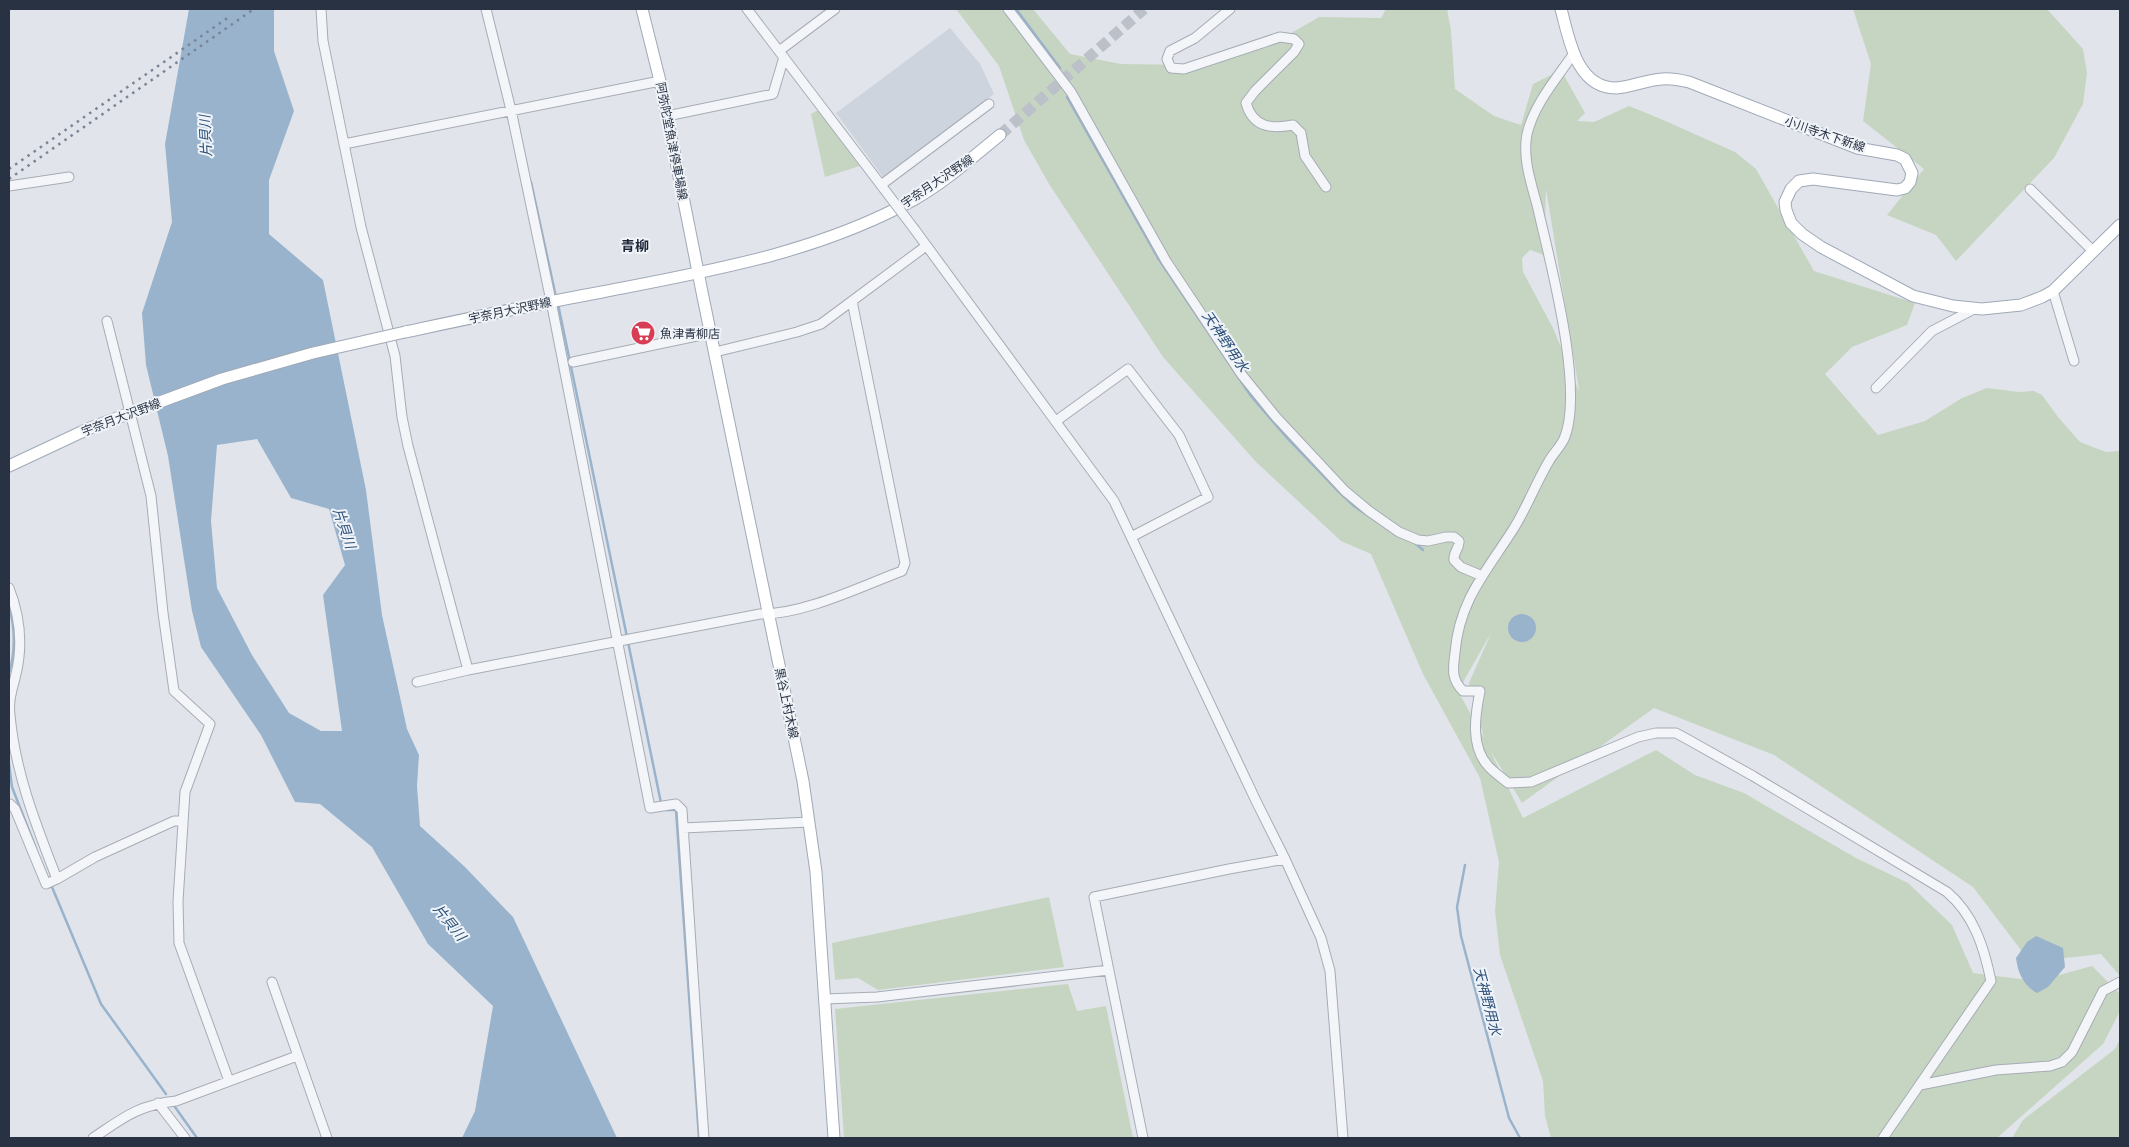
<svg xmlns="http://www.w3.org/2000/svg" width="2129" height="1147" viewBox="0 0 2129 1147" font-family="'Open Sans','Noto Sans JP',sans-serif">
  <style>
    .built { fill: #ced4dd }
    .green { fill: #c6d5c1; fill-rule: evenodd }
    .water { fill: #99b3cd; fill-rule: evenodd }
    .lines { fill: none; stroke-linecap: round; stroke-linejoin: round }
    .stream { stroke: #99b3cd; stroke-width: 2.5 }
    .major-tunnel { stroke: #bcc1c9; stroke-width: 11; stroke-dasharray: 11 5.5; stroke-linecap: butt }
    .minor-casing { stroke: #a6acb5; stroke-width: 11 }
    .major-casing { stroke: #9fa9b7; stroke-width: 13 }
    .minor { stroke: #f4f5f8; stroke-width: 9 }
    .major { stroke: #fff; stroke-width: 11 }
    .rail { stroke: #798495; stroke-width: 2.5; stroke-dasharray: 2.5 5; stroke-linecap: butt }
    .minor-bridge-casing { stroke: #a6acb5; stroke-width: 11; stroke-linecap: butt }
    .major-bridge-casing { stroke: #9fa9b7; stroke-width: 13; stroke-linecap: butt }
    .minor-bridge { stroke: #f4f5f8; stroke-width: 9 }
    .major-bridge { stroke: #fff; stroke-width: 11 }
    .labels { text-anchor: middle; dominant-baseline: central; stroke-width: 4; stroke-linejoin: round; paint-order: stroke }
    .street-label { font-size: 12px; fill: #283243; stroke: #f0f4f8 }
    .poi-label { font-size: 12px; fill: #283243; stroke: #f0f4f8; text-anchor: start }
    .water-label { font-size: 14px; font-style: italic; fill: #2e527b; stroke: #f0f4f8 }
    .neighbourhood-label { font-size: 14px; font-weight: bold; fill: #1a2334; stroke: #f0f4f8 }
  </style>
  <rect width="100%" height="100%" fill="#e1e5eb"/>
  <path class="built" d="M950,28l30,36 14,30 -111,83 -47,-64z"/>
  <path class="green" d="M956,9h77l37,45 51,10 75,1 69,-17 54,-31 62,1 5,-9h61l4,21 4,59 39,27 27,9 12,-41 28,-14 24,43 -8,8 17,1 35,-16 32,13 74,33 21,17 58,102 101,32 -8,22 -55,22 -27,27 53,61 47,-14 37,-23 25,-10 32,4 15,-1 8,4 16,22 22,25 26,10 14,-1v525l-19,-22 -71,8 -57,-75 -199,-132 -120,-47 -132,95 -32,-53 33,68 133,-68 39,25 49,18 112,65 52,25 44,42 21,48 64,8 55,-15 28,28v17l-17,33 -106,94h-446l-6,-22 -2,-35 -43,-126 -5,-44 4,-49 -19,-84 -57,-104 -52,-120 -30,-13 -85,-79 -93,-105 -114,-173 -25,-44 -25,-74zM1546,189l33,201v1l-26,-63 -30,-56 -1,-14 8,-8 14,5zM1491,633l-22,50 15,55 -26,-47z
    M1853,9h194l36,40 4,24 -4,31 -29,54 -98,103 -20,-26 -49,-20 37,-46 -61,-48 8,-57z
    M818,110l42,56 -35,11 -14,-63z
    M1049,897l15,70 -186,23 -20,-12 -23,2 -3,-37z
    M1068,984l9,27 29,-5 27,132h-289l-9,-129z
    M2120,1039v99h-108l11,-18 92,-71z"/>
  <path class="water" d="M189,9h85v42l20,60 -25,69v54l54,46 43,210 16,125 25,114 12,26 -2,31 3,40 45,41 48,50 104,221h-155l13,-27 18,-105 -65,-62 -56,-97 -52,-43 -25,-2 -34,-67 -60,-88 -9,-36 -24,-155 -22,-91 -4,-52 30,-91 -7,-78zM257,439l34,59 38,11 16,56 -22,30 19,136h-21l-32,-18 -37,-58 -35,-67 -6,-67 6,-76z
    M1508 628a14 14 0 1 1 28 0a14 14 0 1 1-28 0Z
    M2036,936l27,12 2,19 -17,20 -11,6c-14,-8 -19,-20 -21,-35l11,-16z"/>
  <g class="lines">
    <path class="stream" d="M1016,9l44,59
      M1067,97l91,161 93,138 38,44 48,50 17,16 44,30
      M531,182l25,115
      M558,304l69,333
      M1415,543l8,7
      M9,606c6,22 7,44 0,67
      M628,642l33,161
      M9,764l3,23 23,59
      M666,810h10l23,328
      M1465,865l-8,42 4,29 48,182 11,20
      M52,887l49,117 65,90
      M175,1107l22,31"/>
    <path class="major-tunnel" d="M1000,135l144,-126"/>
    <defs>
      <path id="minor" d="M321,9l2,32 21,103 316,-63
        M486,9l25,101 40,191 99,507 26,-4 6,6 22,328
        M747,9l137,180
        M1008,9l63,83 95,169 76,114 34,42 69,74 24,20 30,21 19,8 10,1 18,-4h8l5,4c1,7 -6,11 -5,19l7,7 21,9
        M1230,9l-35,29 -25,13 -3,8 4,9 13,1 96,-32 14,2 5,5 -5,8 -39,39 -9,12c7,25 26,26 47,22l8,8 4,23 21,31
        M779,51l56,-42
        M1574,53c-17,25 -40,51 -47,81 -5,25 5,51 11,75 12,53 47,181 26,230 -4,8 -11,15 -15,22 -13,22 -22,46 -35,67 -27,43 -55,72 -59,125 -2,16 -4,26 8,38h17c-5,25 -10,56 9,76 6,6 13,11 19,16l23,-1 107,-45 18,-4h20l11,6 66,37 194,116c27,23 37,55 44,89l-108,157
        M667,116l106,-22 11,-37
        M344,144l17,83 34,129 7,61 6,29 60,224 292,-56c43,1 102,-28 142,-43l3,-8 -53,-262
        M881,185l108,-81
        M9,186l60,-9
        M2030,189l63,62
        M915,230l199,271 143,302 28,56 36,79 9,33 13,167
        M2053,291l21,70
        M107,321l44,175 12,117 11,78 36,33 -25,68 -7,109 1,42 50,138
        M715,352l82,-20 24,-8 105,-78
        M573,362l138,-29
        M1876,388l56,-57 44,-23
        M1056,421l72,-52 51,66 29,62 -77,40
        M9,588c11,28 14,57 7,86 -3,14 -8,25 -6,41 5,57 26,110 47,164l38,-22 79,-36h9
        M417,682l51,-12
        M9,805l1,-1 5,5 31,75 11,-5
        M683,828l126,-6
        M272,982l55,156
        M825,999l52,-2 232,-27
        M1920,1085l76,-15 54,-4 12,-4 10,-10 31,-61 17,-9
        M158,1103l27,35
        M93,1138c30,-20 45,-33 83,-37l121,-45
        M1143,1138l-49,-241 135,-28 56,-10"/>
      <path id="major" d="M642,9l18,72 43,216 100,484 13,91 18,266
        M1561,9c8,29 15,79 55,79 15,-1 30,-8 46,-9 9,-1 18,1 27,3l168,66 40,7 8,4 7,14 -2,9 -5,6 -8,2 -84,-11 -14,2 -8,8 -6,13 1,8 5,13 11,11 19,13 92,49 40,10 29,3 39,-4 21,-8 11,-6 67,-66
        M405,332c66,-14 131,-28 197,-40 108,-21 215,-39 313,-93 30,-17 58,-42 85,-64
        M9,466l81,-38 51,-19"/>
    </defs>
    <use href="#minor" class="minor-casing"/>
    <use href="#major" class="major-casing"/>
    <use href="#minor" class="minor"/>
    <use href="#major" class="major"/>
    <path class="rail" d="M9,169l220,-152
      M9,179l245,-170"/>
    <defs>
      <path id="minor-bridge" d="M884,189l31,41"/>
      <path id="major-bridge" d="M141,409l81,-30 91,-26 92,-21"/>
    </defs>
    <use href="#minor-bridge" class="minor-bridge-casing"/>
    <use href="#major-bridge" class="major-bridge-casing"/>
    <use href="#minor-bridge" class="minor-bridge"/>
    <use href="#major-bridge" class="major-bridge"/>
  </g>
  <defs>
    <symbol id="supermarket-disc" viewBox="-11 -11 22 22"><circle r="9.5" fill="#d83d56" stroke="#f0f4f8"/><path d="M-6-5.5h2.5l.6 2H6L4.5 2H-2.5L-4.4-4H-6ZM-1.5 3.2a1.3 1.3 0 1 0 .1 0ZM3 3.2a1.3 1.3 0 1 0 .1 0Z" fill="#fff"/></symbol>
  </defs>
  <g fill-rule="evenodd">
    <use href="#supermarket-disc" x="629" y="319" width="28" height="28"/>
  </g>
  <g class="labels">
    <g class="street-label">
      <text transform="translate(1825 134) rotate(19)">小川寺木下新線</text>
      <text transform="translate(672 141) rotate(79)">阿弥陀堂魚津停車場線</text>
      <text transform="translate(937 181) rotate(-34)">宇奈月大沢野線</text>
      <text transform="translate(510 310) rotate(-12)">宇奈月大沢野線</text>
      <text transform="translate(121 417) rotate(-21)">宇奈月大沢野線</text>
      <text transform="translate(787 703) rotate(78)">黒谷上村木線</text>
    </g>
    <g class="poi-label">
      <text x="660" y="333">魚津青柳店</text>
    </g>
    <g class="water-label">
      <text transform="translate(205 136) rotate(-93)">片貝川</text>
      <text transform="translate(1226 341) rotate(56)">天神野用水</text>
      <text transform="translate(345 528) rotate(71)">片貝川</text>
      <text transform="translate(450 922) rotate(51)">片貝川</text>
      <text transform="translate(1488 1001) rotate(75)">天神野用水</text>
    </g>
    <g class="neighbourhood-label">
      <text x="635" y="245">青柳</text>
    </g>
  </g>
  <rect width="2129" height="1147" fill="none" stroke="#283243" stroke-width="20"/>
</svg>
